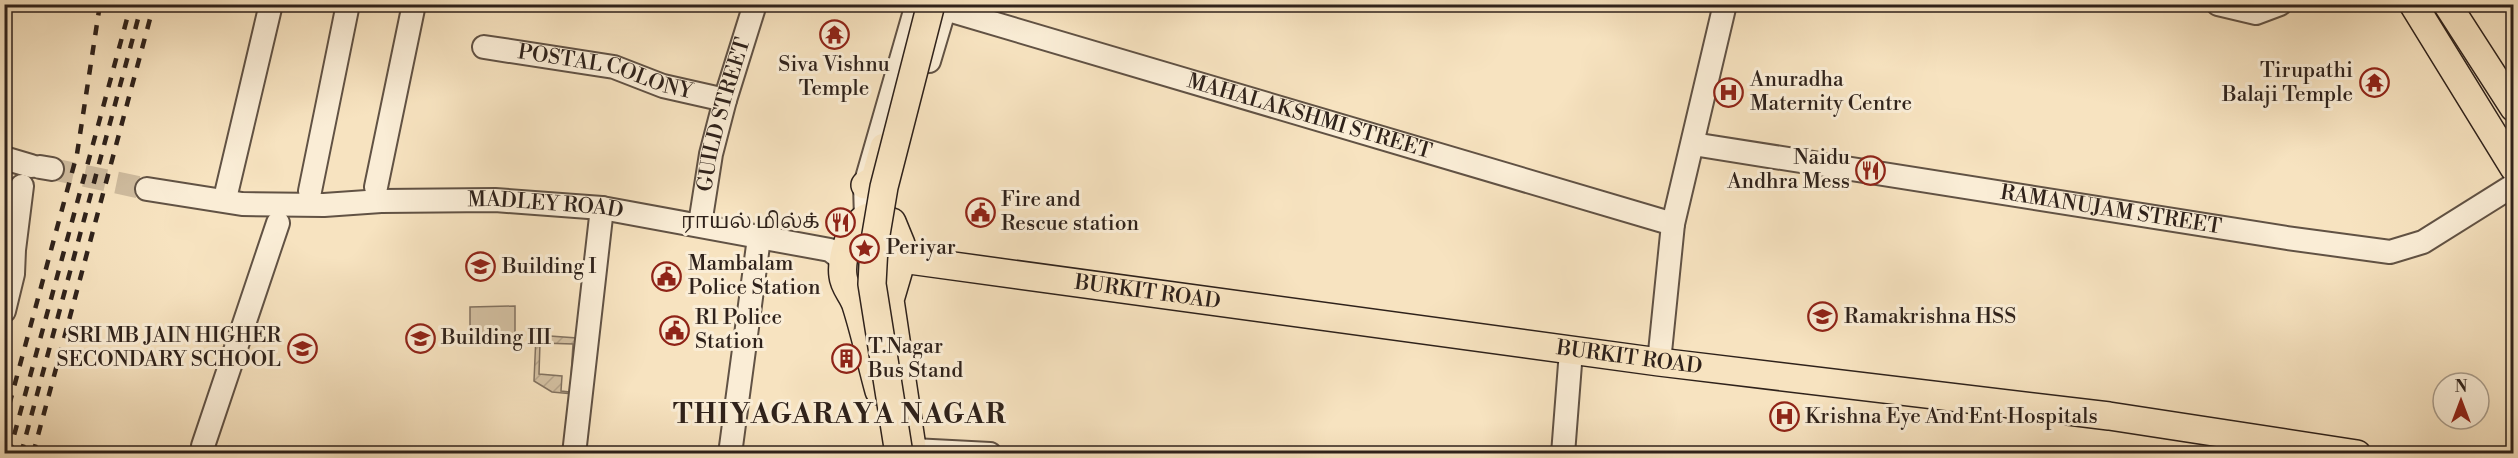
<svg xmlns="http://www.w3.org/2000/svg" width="2518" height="458" viewBox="0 0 2518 458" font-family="'Libre Bodoni','Noto Serif Tamil',serif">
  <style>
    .park { fill: #d5c2a4; stroke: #827260; stroke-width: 1.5 }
    .garden { fill: url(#garden-furrows); stroke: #827260; stroke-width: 1.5; fill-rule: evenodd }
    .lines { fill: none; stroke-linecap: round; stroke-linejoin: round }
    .minor-tunnel { stroke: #cfbc9f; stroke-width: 22; stroke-dasharray: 22 11; stroke-linecap: butt }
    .minor-casing { stroke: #615244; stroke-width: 26 }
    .major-casing { stroke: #2f221b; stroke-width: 30 }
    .minor { stroke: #faedd6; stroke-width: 22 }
    .major { stroke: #f7e3c0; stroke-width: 27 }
    .rail { stroke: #2f221b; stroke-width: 4.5; stroke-dasharray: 10 10; stroke-linecap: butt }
    .major-bridge-casing { stroke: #2f221b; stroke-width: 30; stroke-linecap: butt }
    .major-bridge { stroke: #f7e3c0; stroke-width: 27 }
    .labels { text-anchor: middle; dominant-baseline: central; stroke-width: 6; stroke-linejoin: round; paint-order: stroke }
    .poi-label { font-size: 21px; fill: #2f221b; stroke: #faedd6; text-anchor: start }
    .street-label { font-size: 21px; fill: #2f221b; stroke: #faedd6 }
    .district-label { font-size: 27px; font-weight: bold; letter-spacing: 1.5px; fill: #2f221b; stroke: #faedd6 }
  </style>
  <defs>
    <pattern id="garden-furrows" width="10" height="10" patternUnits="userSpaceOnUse" patternTransform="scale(1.5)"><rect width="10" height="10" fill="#d5c2a4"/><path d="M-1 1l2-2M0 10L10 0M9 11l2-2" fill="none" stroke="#b7a68d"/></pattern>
  </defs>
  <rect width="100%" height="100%" fill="#f7e3c0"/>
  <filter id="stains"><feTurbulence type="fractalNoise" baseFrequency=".00333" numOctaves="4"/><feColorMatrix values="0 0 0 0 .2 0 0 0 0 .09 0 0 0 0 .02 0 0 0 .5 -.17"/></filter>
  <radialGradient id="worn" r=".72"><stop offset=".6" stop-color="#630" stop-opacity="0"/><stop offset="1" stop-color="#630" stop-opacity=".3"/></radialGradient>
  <path class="park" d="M515,306v34h-45v-33z"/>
  <path class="garden" d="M536,335l41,3 -4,56 -21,-2 -18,-11zM540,343l33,1 -3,48 -9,-1 1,-15 -23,-2z"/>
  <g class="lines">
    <path class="minor-tunnel" d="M52,169l95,20"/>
    <defs>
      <g id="minor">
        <path d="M2218,4l38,9 24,-9"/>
        <path id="s1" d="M945,9l728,215"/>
        <path id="s2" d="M484,47l130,20 49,19 62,14"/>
        <path d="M929,61l17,-57"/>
        <path id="s3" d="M1693,144l594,94 103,14 33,-10 91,-57"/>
        <path d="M4,158l27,8"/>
        <path d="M40,167l12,2"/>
        <path d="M376,187l38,-183"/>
        <path id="s4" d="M147,189l95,15 82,1 57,-4 114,-1 107,8 228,42 13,10"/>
        <path d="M227,190l44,-186"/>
        <path d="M310,191l38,-187"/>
        <path d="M866,218l-1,-33 52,-181"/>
        <path id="s5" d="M700,224l11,-70 14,-54 30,-96"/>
        <path d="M4,311l9,-37 1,-24 8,-64"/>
        <path d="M1659,362l14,-138 52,-220"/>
        <path d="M895,452l18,-2 77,4"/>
        <path d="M205,454l-2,-8 75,-223"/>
        <path d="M574,454l28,-246"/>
        <path d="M730,454l29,-216"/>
        <path d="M1563,454l8,-103"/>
      </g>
      <g id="major">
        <path d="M2413,4l101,164"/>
        <path d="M2447,4l67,104"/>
        <path d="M865,185l10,-6 9,-32"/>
        <path id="s6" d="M902,259l757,103 450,54 248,38"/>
        <path d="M879,391c-8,-29 -14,-58 -23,-86 -3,-10 -12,-18 -13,-29 -3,-19 10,-66 37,-60 4,1 8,5 12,6l9,22 1,15 -12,41 23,154"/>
      </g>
    </defs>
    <use href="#minor" class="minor-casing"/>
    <use href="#major" class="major-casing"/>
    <use href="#minor" class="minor"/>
    <use href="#major" class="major"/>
    <path class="rail" d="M4,424l73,-270 23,-150
      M9,454l122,-450
      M21,454l121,-450
      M33,454l121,-450"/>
    <defs>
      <path id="major-bridge" d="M899,454l-27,-170 2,-38 10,-59 47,-183"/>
    </defs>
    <use href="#major-bridge" class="major-bridge-casing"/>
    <use href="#major-bridge" class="major-bridge"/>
  </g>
  <defs>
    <symbol id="temple-ring" viewBox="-11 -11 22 22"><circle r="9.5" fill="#faedd6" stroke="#8f2418" stroke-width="1.5"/><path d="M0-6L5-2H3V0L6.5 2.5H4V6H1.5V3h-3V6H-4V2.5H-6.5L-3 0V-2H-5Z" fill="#8f2418"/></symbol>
    <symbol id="hospital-ring" viewBox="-11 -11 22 22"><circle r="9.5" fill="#faedd6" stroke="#8f2418" stroke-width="1.5"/><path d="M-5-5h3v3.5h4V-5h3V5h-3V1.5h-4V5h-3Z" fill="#8f2418"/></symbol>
    <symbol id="restaurant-ring" viewBox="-11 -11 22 22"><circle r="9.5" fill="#faedd6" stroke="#8f2418" stroke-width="1.5"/><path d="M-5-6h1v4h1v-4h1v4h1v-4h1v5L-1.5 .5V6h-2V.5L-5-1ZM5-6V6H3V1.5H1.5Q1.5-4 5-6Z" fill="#8f2418"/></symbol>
    <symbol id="civic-ring" viewBox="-11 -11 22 22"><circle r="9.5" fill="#faedd6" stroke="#8f2418" stroke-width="1.5"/><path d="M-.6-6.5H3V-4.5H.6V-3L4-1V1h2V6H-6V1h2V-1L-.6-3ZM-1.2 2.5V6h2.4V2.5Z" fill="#8f2418"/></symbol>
    <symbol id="sight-ring" viewBox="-11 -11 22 22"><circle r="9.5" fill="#faedd6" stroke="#8f2418" stroke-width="1.5"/><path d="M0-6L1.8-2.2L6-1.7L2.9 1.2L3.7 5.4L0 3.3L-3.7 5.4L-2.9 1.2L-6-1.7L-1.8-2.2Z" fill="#8f2418"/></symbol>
    <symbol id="university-ring" viewBox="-11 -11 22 22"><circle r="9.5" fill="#faedd6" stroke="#8f2418" stroke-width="1.5"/><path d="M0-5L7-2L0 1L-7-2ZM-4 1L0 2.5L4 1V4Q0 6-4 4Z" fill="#8f2418"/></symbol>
    <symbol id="school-ring" viewBox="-11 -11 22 22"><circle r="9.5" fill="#faedd6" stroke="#8f2418" stroke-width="1.5"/><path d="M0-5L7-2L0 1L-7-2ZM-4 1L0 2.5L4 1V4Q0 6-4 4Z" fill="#8f2418"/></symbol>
    <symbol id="building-ring" viewBox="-11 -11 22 22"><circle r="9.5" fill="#faedd6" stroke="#8f2418" stroke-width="1.5"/><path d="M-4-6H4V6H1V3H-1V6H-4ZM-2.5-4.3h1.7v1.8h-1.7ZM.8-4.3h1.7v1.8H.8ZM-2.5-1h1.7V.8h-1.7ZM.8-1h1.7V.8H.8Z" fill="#8f2418"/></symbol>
  </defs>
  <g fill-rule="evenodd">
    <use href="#temple-ring" x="818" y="18" width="33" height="33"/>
    <use href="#temple-ring" x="2358" y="66" width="33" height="33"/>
    <use href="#hospital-ring" x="1712" y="76" width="33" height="33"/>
    <use href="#restaurant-ring" x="1854" y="154" width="33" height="33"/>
    <use href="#civic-ring" x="964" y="196" width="33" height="33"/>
    <use href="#restaurant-ring" x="824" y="206" width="33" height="33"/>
    <use href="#sight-ring" x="848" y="232" width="33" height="33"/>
    <use href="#university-ring" x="464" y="250" width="33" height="33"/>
    <use href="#civic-ring" x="650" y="260" width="33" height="33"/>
    <use href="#school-ring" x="1806" y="300" width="33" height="33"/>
    <use href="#civic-ring" x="658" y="314" width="33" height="33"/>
    <use href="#university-ring" x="404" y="322" width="33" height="33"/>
    <use href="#school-ring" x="286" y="332" width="33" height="33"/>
    <use href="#building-ring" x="830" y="342" width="33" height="33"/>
    <use href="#hospital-ring" x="1768" y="400" width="33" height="33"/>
  </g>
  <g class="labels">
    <g class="poi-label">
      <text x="834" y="65" text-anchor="middle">Siva Vishnu<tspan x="834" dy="24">Temple</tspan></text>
      <text x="2353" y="71" text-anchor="end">Tirupathi<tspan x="2353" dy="24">Balaji Temple</tspan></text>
      <text x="1750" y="80">Anuradha<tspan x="1750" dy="24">Maternity Centre</tspan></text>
      <text x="1850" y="158" text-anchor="end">Naidu<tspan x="1850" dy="24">Andhra Mess</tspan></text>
      <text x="1001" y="200">Fire and<tspan x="1001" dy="24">Rescue station</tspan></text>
      <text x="820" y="222" text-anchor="end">ராயல் மில்க்</text>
      <text x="886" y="248">Periyar</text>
      <text x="688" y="264">Mambalam<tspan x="688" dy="24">Police Station</tspan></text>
      <text x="502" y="267">Building I</text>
      <text x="1844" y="317">Ramakrishna HSS</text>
      <text x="695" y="318">R1 Police<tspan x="695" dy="24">Station</tspan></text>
      <text x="281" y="336" text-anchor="end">SRI MB JAIN HIGHER<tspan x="281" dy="24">SECONDARY SCHOOL</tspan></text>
      <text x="441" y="338">Building III</text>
      <text x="868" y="347">T.Nagar<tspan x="868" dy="24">Bus Stand</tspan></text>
      <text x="1805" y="417">Krishna Eye And Ent Hospitals</text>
    </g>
    <g class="street-label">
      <text stroke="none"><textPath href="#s2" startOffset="124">POSTAL COLONY</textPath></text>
      <text stroke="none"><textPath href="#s5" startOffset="112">GUILD STREET</textPath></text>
      <text stroke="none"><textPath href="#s1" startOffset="380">MAHALAKSHMI STREET</textPath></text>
      <text stroke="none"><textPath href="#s4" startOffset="400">MADLEY ROAD</textPath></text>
      <text stroke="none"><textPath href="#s3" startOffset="423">RAMANUJAM STREET</textPath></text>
      <text stroke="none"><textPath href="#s6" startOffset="248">BURKIT ROAD</textPath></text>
      <text stroke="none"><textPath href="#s6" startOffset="734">BURKIT ROAD</textPath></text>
    </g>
    <g class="district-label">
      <text x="840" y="415">THIYAGARAYA NAGAR</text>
    </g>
  </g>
  <rect width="2518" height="458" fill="none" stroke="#f7e3c0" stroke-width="24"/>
  <rect x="6" y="6" width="2506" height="446" fill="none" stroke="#2f221b" stroke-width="3"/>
  <rect x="12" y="12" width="2494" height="434" fill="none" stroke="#2f221b" stroke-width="1.5"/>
  <g transform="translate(2461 401)"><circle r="28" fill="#faedd6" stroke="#a99c8b" stroke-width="1.5"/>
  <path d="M0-4.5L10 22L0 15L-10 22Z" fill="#8f2418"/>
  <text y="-9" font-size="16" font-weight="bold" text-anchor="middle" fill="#2f221b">N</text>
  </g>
  <rect width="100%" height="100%" filter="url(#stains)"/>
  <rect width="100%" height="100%" fill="url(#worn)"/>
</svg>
